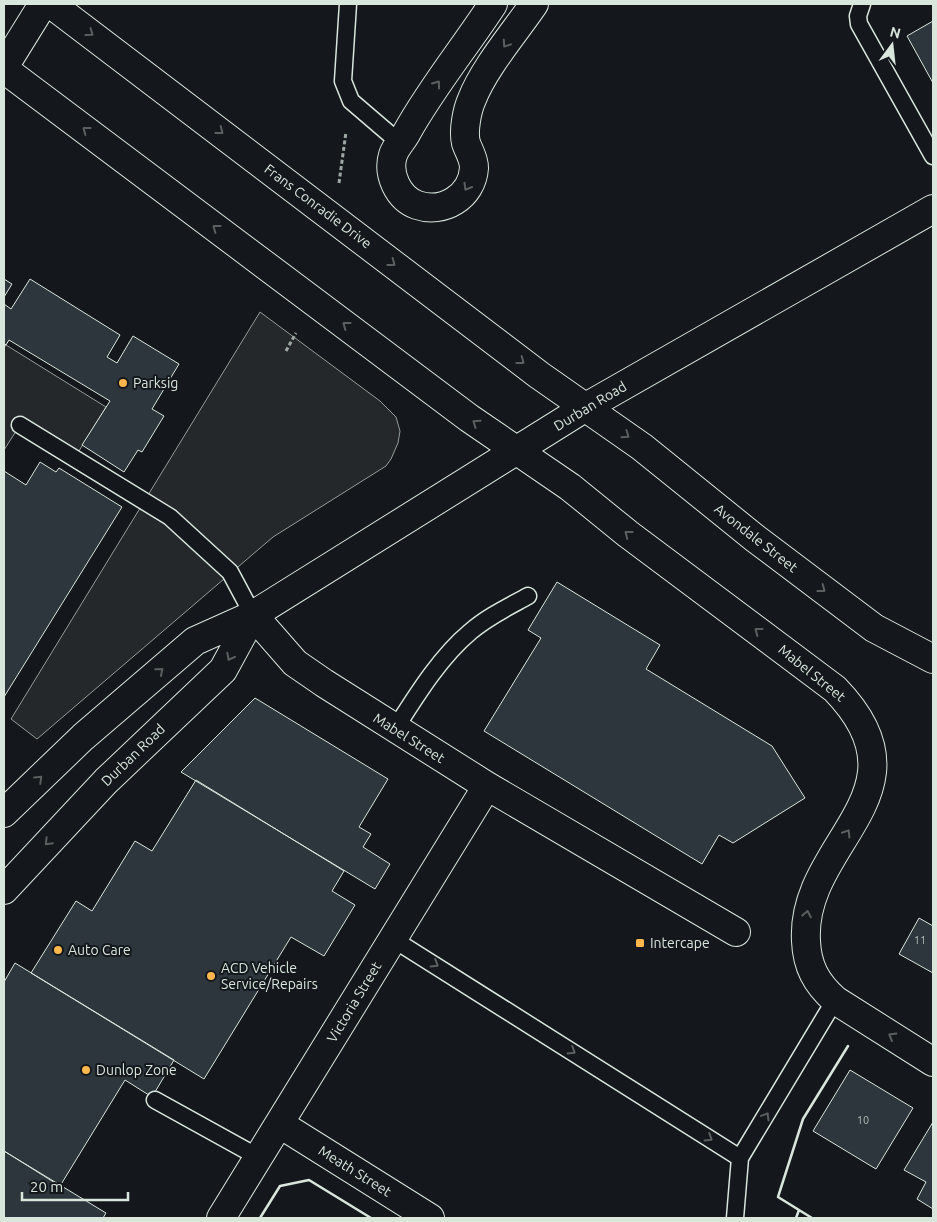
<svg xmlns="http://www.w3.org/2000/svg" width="937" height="1222" viewBox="0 0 937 1222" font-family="Ubuntu,sans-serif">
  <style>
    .parking { fill: #24282b; stroke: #939e99 }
    .building { fill: #2c363c; stroke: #d8e6dc }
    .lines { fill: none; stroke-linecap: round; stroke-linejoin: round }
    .lane-casing { stroke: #d8e6dc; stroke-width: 19 }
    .street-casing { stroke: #d8e6dc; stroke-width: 30 }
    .secondary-casing { stroke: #d8e6dc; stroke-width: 30 }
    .primary-casing { stroke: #d8e6dc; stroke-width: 30 }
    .path { stroke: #9da8a2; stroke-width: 3; stroke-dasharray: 4 2.5; stroke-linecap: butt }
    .lane { stroke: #14181c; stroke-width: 16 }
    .street { stroke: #14181c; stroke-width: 28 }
    .secondary { stroke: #14181c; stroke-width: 28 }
    .primary { stroke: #14181c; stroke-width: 28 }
    .wall { stroke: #d8e6dc; stroke-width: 2.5 }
    .oneway { stroke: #59605f }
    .poi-dot { fill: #ffb74d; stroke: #14181c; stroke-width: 2 }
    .labels { text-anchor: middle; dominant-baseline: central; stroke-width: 4; stroke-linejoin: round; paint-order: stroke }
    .number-label { font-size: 11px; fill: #adbab4 }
    .street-label { font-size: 14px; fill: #d8e6dc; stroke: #14181c }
    .poi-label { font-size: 14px; fill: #d8e6dc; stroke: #14181c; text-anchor: start }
  </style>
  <rect width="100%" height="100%" fill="#14181c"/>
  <path class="parking" d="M260,312l120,89 16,16 4,14 -2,12 -7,16 -5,7 -113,71 -236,202 -26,-20z
    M6,345l100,62 -32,52 -54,-34 -16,25v-102z"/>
  <path class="building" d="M933,21v62l-26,-47z
    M4,279l8,5 -8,13z
    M30,279l90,56 -13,22 10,6 16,-27 46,28 -27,45 12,7 -22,36 -4,-2 -14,22 -42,-27 28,-44 -101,-61 -3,5 -2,-2v-39l7,5z
    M40,462l16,10 3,-4 63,39 -118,190v-226l22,14z
    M557,582l103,63 -14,24 126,77 33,52 -72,45 -14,-8 -17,29 -218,-133 57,-93 -13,-8z
    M255,698l133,81 -29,48 12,7 -8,13 27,17 -15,25 -194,-117z
    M196,780l148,91 -12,20 23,14 -31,51 -33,-19 -87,142 -173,-106 45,-72 16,10 43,-70 17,10z
    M919,918l14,8v47l-34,-19z
    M15,963l159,97 -22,37 -27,-17 -65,106 -56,-35v-169z
    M850,1070l63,38 -37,61 -63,-38z
    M933,1122v87l-16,-10 9,-17 -22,-12z
    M4,1151l102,62 -3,5h-99z"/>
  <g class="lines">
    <defs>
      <path id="lane" d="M348,4l-5,77 8,20 49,42
        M862,4l-4,12 1,8 74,132
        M20,425l150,92 60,55 23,43
        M395,729c21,-33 45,-72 75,-97 17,-15 38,-25 58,-36
        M393,939l347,219
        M155,1100l103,57
        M735,1218l5,-60 95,-158"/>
      <path id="street" d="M493,4c-28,43 -61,83 -86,128 -4,8 -11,14 -14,23 -6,19 5,43 24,50 26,9 55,-8 57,-37 0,-10 -5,-16 -8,-25 -3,-12 1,-33 6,-44 12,-31 43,-67 62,-95
        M253,615l42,48 29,20 163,103 249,146
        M280,1124l150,94
        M221,1218l266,-432"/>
      <path id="secondary" d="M51,4l488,371 103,72 114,92 118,89 59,31
        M4,67l39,-63
        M4,69l465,349 101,69 58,47 207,155c101,104 -35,153 -29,252 1,25 10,42 29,59l98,62"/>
      <path id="primary" d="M4,813l79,-76 112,-96 58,-26 333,-208 347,-198
        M4,890l102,-109 117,-111 30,-55"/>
    </defs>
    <use href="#lane" class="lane-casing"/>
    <use href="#street" class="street-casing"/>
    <use href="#secondary" class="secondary-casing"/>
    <use href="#primary" class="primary-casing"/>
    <path class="path" d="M339,183l7,-51
      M286,351l10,-18"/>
    <use href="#lane" class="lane"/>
    <use href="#street" class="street"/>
    <use href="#secondary" class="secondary"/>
    <use href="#primary" class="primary"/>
    <path class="wall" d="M799,1210l13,8
      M260,1218l20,-32 29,-6 62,38
      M796,1218l3,-8 -21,-13 25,-78 45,-73"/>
  </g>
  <defs><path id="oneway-chevron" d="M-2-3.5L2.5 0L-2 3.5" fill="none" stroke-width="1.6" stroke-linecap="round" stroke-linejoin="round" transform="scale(1.25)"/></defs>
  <g class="oneway">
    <use href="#oneway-chevron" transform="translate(90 33) rotate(36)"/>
    <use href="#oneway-chevron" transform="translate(506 44) rotate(124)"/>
    <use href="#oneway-chevron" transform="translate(437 84) rotate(-54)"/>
    <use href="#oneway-chevron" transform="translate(86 130) rotate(-143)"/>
    <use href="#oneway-chevron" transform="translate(220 131) rotate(38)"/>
    <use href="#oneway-chevron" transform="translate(467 187) rotate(120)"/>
    <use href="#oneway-chevron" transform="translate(216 228) rotate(-143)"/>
    <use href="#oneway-chevron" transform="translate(392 263) rotate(37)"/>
    <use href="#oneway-chevron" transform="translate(346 325) rotate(-143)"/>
    <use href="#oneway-chevron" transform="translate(521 361) rotate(37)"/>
    <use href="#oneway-chevron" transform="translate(476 423) rotate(-145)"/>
    <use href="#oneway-chevron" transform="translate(626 435) rotate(35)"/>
    <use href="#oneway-chevron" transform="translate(628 534) rotate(-142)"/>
    <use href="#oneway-chevron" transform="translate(822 589) rotate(37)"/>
    <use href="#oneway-chevron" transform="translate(758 631) rotate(-143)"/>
    <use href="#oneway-chevron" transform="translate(230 657) rotate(118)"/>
    <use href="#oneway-chevron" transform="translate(160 671) rotate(-41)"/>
    <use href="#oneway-chevron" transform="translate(39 779) rotate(-44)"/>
    <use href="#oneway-chevron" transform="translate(847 833) rotate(-58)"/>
    <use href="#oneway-chevron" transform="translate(48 842) rotate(134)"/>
    <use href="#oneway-chevron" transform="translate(807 914) rotate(-79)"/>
    <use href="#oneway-chevron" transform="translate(435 964) rotate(32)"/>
    <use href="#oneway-chevron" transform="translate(892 1036) rotate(-149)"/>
    <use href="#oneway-chevron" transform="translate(572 1051) rotate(32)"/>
    <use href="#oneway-chevron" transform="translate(766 1116) rotate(-59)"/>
    <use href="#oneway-chevron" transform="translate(709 1138) rotate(32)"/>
  </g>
  <g class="poi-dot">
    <circle cx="123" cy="383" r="5"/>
    <rect x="635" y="938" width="10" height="10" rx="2.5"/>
    <circle cx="58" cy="950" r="5"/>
    <circle cx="211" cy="976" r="5"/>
    <circle cx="86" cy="1070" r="5"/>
  </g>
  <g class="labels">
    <g class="number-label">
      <text x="920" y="940">11</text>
      <text x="863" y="1120">10</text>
    </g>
    <g class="street-label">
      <text transform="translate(318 206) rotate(37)">Frans Conradie Drive</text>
      <text transform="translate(590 406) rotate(-31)">Durban Road</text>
      <text transform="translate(756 538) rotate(38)">Avondale Street</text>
      <text transform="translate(812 673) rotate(39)">Mabel Street</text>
      <text transform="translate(409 738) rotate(32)">Mabel Street</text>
      <text transform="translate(133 755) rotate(-44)">Durban Road</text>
      <text transform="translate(354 1002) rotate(-59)">Victoria Street</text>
      <text transform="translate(355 1171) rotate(32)">Meath Street</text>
    </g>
    <g class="poi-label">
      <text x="133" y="383">Parksig</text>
      <text x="650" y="943">Intercape</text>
      <text x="68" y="950">Auto Care</text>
      <text x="221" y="968">ACD Vehicle<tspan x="221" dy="16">Service/Repairs</tspan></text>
      <text x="96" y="1070">Dunlop Zone</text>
    </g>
  </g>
  <rect width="937" height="1222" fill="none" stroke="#d8e6dc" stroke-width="10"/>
  <g transform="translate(892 45) rotate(15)" stroke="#14181c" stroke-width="4" paint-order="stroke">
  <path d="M0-4L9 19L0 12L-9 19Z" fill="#d8e6dc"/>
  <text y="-8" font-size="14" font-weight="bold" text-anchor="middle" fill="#d8e6dc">N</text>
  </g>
  <path d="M22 1192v8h106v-8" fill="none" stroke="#d8e6dc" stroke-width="2.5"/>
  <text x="30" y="1192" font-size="15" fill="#d8e6dc" stroke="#14181c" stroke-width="4" paint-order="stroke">20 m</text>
</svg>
